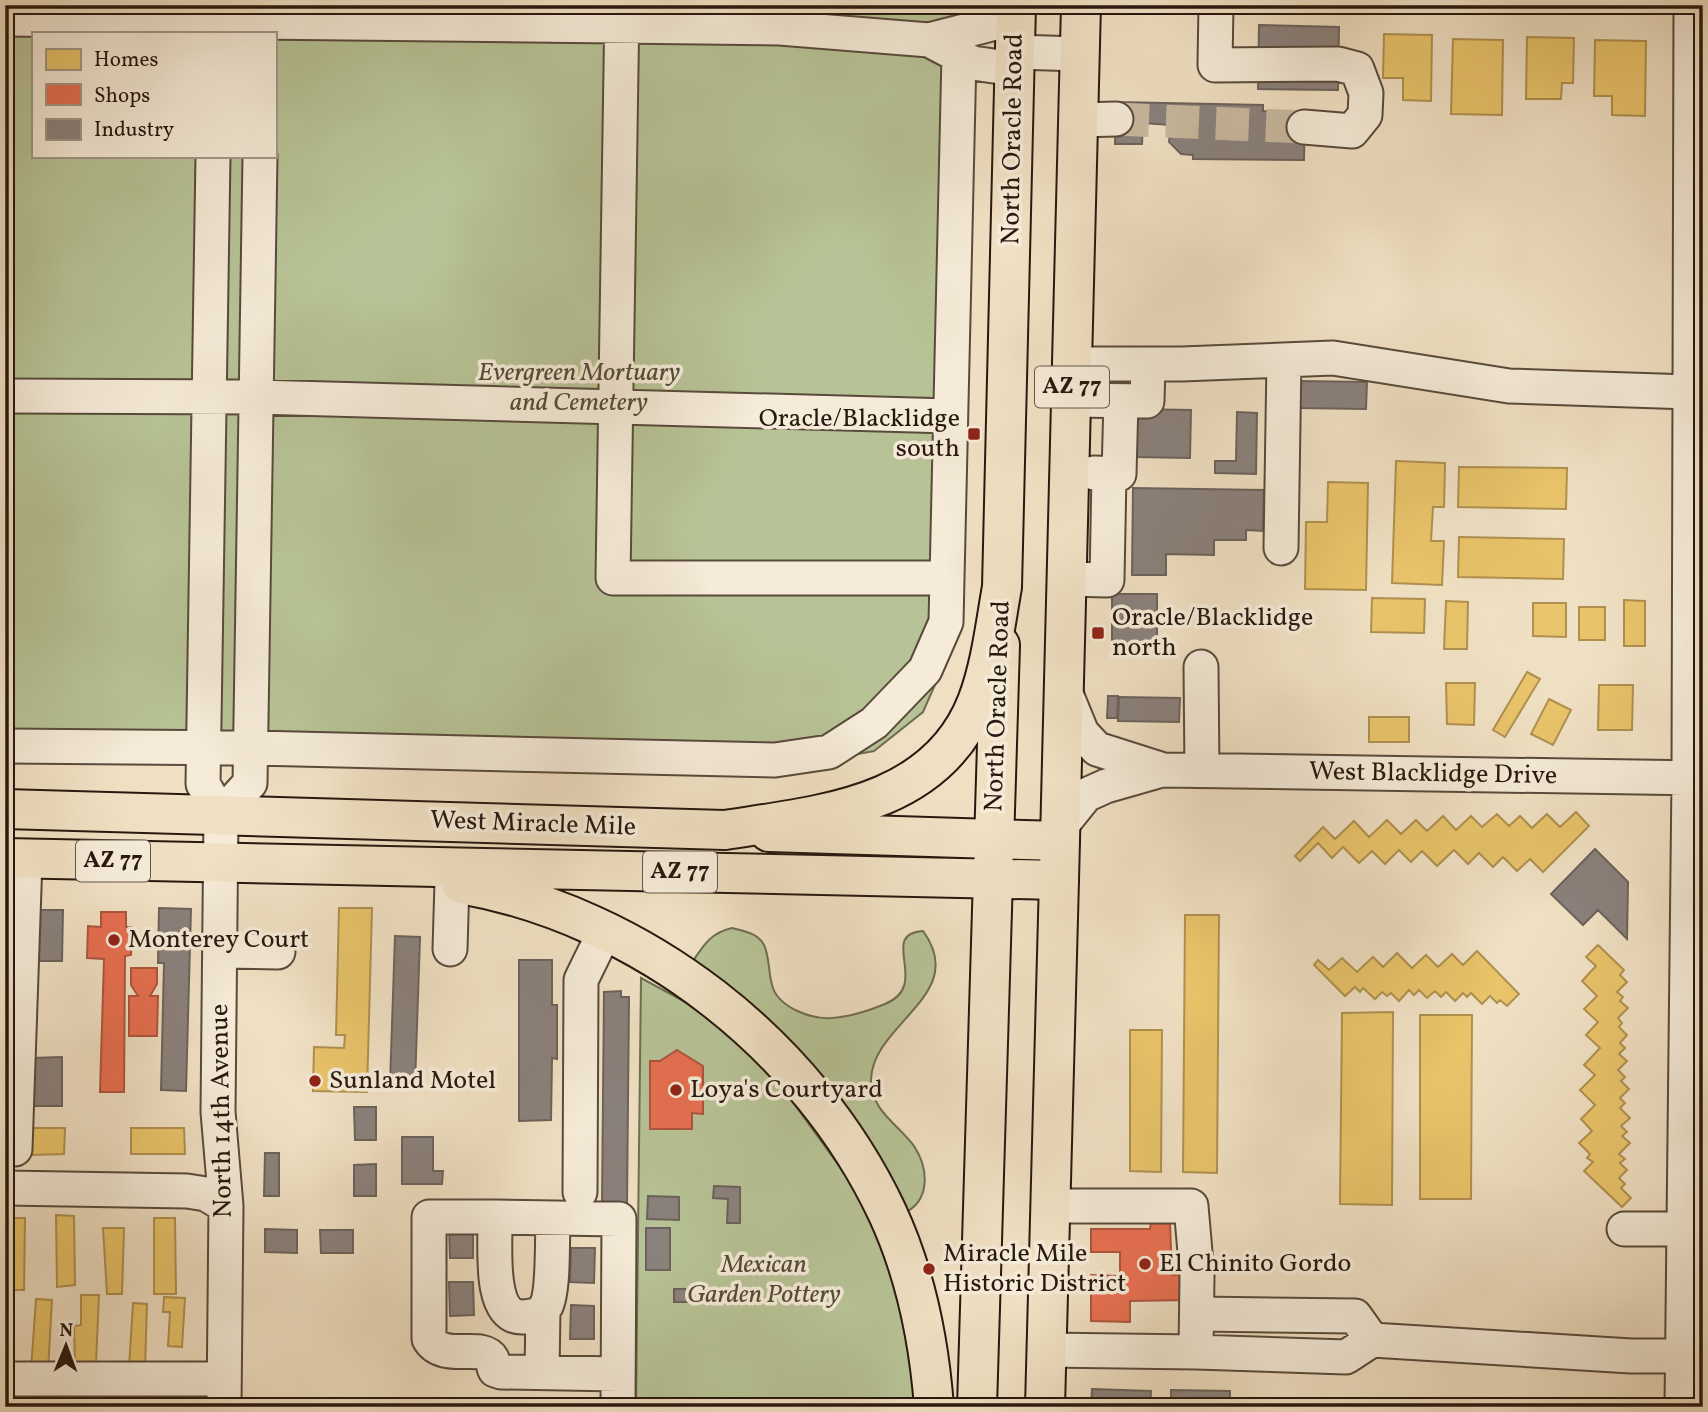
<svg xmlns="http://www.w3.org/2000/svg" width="1708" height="1412" viewBox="0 0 1708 1412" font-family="Vollkorn,serif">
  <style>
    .green { fill: #b7c396; stroke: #6f6e52; stroke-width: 2; fill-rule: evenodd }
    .homes { fill: #e9c46a; stroke: #af904f; stroke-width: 2 }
    .shops { fill: #e76f51; stroke: #ad553d; stroke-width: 2 }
    .industry { fill: #8a817c; stroke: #6c625b; stroke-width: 2 }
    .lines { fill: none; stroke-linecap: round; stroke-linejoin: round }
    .minor-tunnel { stroke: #c8b89f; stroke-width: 33; stroke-dasharray: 33 17; stroke-linecap: butt }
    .minor-casing { stroke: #594a3c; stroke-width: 37 }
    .major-casing { stroke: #27180f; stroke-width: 42 }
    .highway-casing { stroke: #27180f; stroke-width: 42 }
    .minor { stroke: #f5ebd8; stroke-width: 33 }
    .major { stroke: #f0e0c3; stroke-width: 38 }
    .highway { stroke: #f0e0c3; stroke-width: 38 }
    .poi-dot { fill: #8f2418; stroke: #f5ebd8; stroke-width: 2.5 }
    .labels { text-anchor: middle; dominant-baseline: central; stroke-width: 7; stroke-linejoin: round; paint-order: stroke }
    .shield { fill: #f5ebd8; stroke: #65574b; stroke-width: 2 }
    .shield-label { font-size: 24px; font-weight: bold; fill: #27180f }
    .street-label { font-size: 26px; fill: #27180f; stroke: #f5ebd8 }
    .park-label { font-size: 26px; font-style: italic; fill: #524b38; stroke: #f5ebd8 }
    .poi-label { font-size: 26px; fill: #27180f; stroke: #f5ebd8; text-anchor: start }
  </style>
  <rect width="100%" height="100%" fill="#f0e0c3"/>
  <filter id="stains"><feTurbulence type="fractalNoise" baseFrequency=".00286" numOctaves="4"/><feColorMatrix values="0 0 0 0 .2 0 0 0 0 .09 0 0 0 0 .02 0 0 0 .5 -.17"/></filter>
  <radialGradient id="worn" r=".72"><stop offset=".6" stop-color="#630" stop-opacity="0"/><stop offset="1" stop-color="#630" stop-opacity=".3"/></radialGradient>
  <path class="green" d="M5,5h965l-14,632 -33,75 -49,39 -103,19 -168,3 -598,-14zM33,33h242v123h-242z
    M732,928c11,3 26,5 32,17 6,12 4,30 9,43 7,20 40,32 59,30 18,-1 36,-7 53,-14 47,-19 -8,-70 38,-73 47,64 -51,92 -52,149 0,31 27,44 43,66 15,23 17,56 -12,68l-211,-250c12,-18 19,-31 41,-36z
    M641,978l48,26 70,55 15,17 105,145 34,142v44h-277z"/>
  <path class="homes" d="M1384,34l48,1 -1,66 -28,-1v-22h-20z
    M1527,37l47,1 -1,45h-11l-1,16h-35z
    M1453,39l50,1 -1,75 -51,-1z
    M1595,40l51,1 -1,75 -33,-1v-19h-18z
    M1396,461l49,2 -1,44h-11l-2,34h13l-2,44 -50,-2z
    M1459,467l108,1 -1,41 -108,-2z
    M1328,482l40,1 -2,107 -61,-1 1,-67h21z
    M1459,537l105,2 -1,40 -105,-2z
    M1372,598l53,1 -1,34 -53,-1z
    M1624,600l21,1v45h-21z
    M1446,601l22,1 -1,47h-23z
    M1533,603h33v34l-33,-1z
    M1579,607h26v33h-26z
    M1527,672l13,7 -35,58 -12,-7z
    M1446,683h29l-1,42 -27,-1z
    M1599,685h34l-1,45h-34z
    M1549,699l22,11 -18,35 -22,-11z
    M1369,717h40v25h-40z
    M1576,812l13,14 -46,46 -13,-13 -13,12 -14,-14 -10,10 -14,-14 -11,11 -14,-14 -17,16 -15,-15 -11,11 -12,-12 -14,14 -13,-13 -13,12 -16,-16 -11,11 -14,-15 -18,18 -5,-5 28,-29 12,12 19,-18 15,16 18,-17 14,14 15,-14 11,11 16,-15 13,14 15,-14 11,11 15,-13 12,12 11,-10 12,12 15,-14 13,13z
    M339,908h33l-5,184 -54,-1 1,-44 30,1 1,-13h-9z
    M1185,915h34l-2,258 -34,-1z
    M1598,945l26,25 -4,5 7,7 -10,10 6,5 -3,4 8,7 -10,10 4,5 -3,4 8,8 -7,8 5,5 -6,6 8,7 -9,9 7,7 -4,4 8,8 -9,9 5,5 -5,5 10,10 -9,8 6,6 -5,4 8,7 -11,11 6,5 -5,4 7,7 -8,8 6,6 -4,4 10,10 -9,9 -38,-36 9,-9 -6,-4 3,-4 -11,-11 13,-12 -11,-12 14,-14 -15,-15 15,-15 -11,-10 16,-17 -14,-13 12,-13 -14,-13 13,-13 -15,-15 14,-15 -10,-9z
    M1477,951l42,43 -12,12 -7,-6 -3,3 -7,-7 -8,8 -11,-11 -4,4 -4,-4 -8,8 -9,-9 -5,5 -6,-6 -8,7 -8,-8 -5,5 -5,-5 -10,11 -8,-8 -4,3 -5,-4 -7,7 -12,-11 -3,4 -5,-5 -10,9 -31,-31 4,-5 11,10 13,-12 15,14 16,-15 10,10 14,-14 15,15 14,-13 12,12 14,-13 11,11z
    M1393,1012l-1,193 -52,-1 2,-191z
    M1420,1015h52l-1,184h-51z
    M1130,1030h32l-1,142 -31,-1z
    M31,1128h34l-1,26 -33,1z
    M131,1128h53l1,26h-54z
    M56,1215l18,1 1,69 -18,2z
    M11,1218h14l-1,72h-15z
    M154,1218h21l1,76h-22z
    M103,1228h21l-2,66h-15z
    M81,1295h18l-3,68 -21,-1 -1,-36 7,-1z
    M164,1297l21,1 -3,49 -14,-1 2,-34h-7z
    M36,1299l16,1 -4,71 -17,-1z
    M133,1303l14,1 -2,64 -16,-1z
    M107,1394l16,1v12h-16z"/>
  <path class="shops" d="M101,912h25v15h6l-1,28 -6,1 -1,136h-24l4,-133 -17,-1 1,-32 13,1z
    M131,968h26v16l-7,12h8l-1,40h-28v-40h9l-7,-11z
    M677,1050l26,16v48l-11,-1v16h-42v-68h10z
    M1151,1223h19l2,52h17v25l-59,1v21l-39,-1v-46l29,1v-24h-29v-23h59z"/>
  <path class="industry" d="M1259,25l80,2 -1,63 -80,-1z
    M1116,102l147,3v6l42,1 -1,48 -111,-1v-4l-12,-1 -12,-12 2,-17 -28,-2 -1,21h-27z
    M1299,381l68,1 -1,27 -68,-1z
    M1136,409l55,1 -1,48 -55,-1z
    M1237,412l20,1 -1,61 -41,-1v-12h21z
    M1133,488l131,2 -1,41 -17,-1v10h-32v15l-48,-1v21h-34z
    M1112,594h45v49l-45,-1z
    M1108,696h10l-1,22h-10z
    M1119,697l61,1 -1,24 -61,-1z
    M1595,849l33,33 -1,57 -29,-29 -15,15 -32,-31z
    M159,908l32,1 -5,182 -25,-1 3,-127h-6z
    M33,910h30l-1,51h-29z
    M395,936l25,1 -5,148 -25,-1z
    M519,960h33v45h5v54l-5,-1 -1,62 -32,1z
    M621,991v6h8l-2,208 -25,-1 2,-212z
    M62,1057v49h-31v-48z
    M354,1107h22v33h-21z
    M402,1137h31v34h10l-1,13h-40z
    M265,1153h14v43h-15z
    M376,1164v32h-22v-31z
    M714,1186l26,1v36h-13l1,-24 -15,-1z
    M648,1196l31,1v23l-32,-1z
    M449,1225h24v33h-23z
    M646,1228h24v42h-24z
    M265,1229l32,1v23l-32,-1z
    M320,1230h33v23h-32z
    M571,1248h24l-1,35 -24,-1z
    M449,1282h24l1,33 -24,1z
    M674,1289h19v13h-19z
    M571,1305l23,1v33h-24z
    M1092,1389l59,2 -1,16h-59z
    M1171,1390l59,1v16h-59z
    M1405,1404h31v3h-31z"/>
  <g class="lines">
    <path class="minor-tunnel" d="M1116,119l188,8"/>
    <defs>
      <path id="minor" d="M622,5l-9,573h333
        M1216,5l-1,60 123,-1 19,5 9,24 -1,22 -13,16 -48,-4
        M5,19l775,9 149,12
        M1014,52l65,2
        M1014,69l-41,-6 -44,-23 86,-22
        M1078,120l38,-1
        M213,156l-10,628 18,31 29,-32 10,-627
        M1072,364h110l151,-6 176,28 181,6
        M5,396l251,1 694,19
        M1072,400l75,1 1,-37
        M1094,473l25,1 2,-73
        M1281,548l3,-188
        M1066,579l41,1 2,-106
        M1201,667l1,103
        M1064,689l18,44 15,16 66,21 540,8
        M5,746l245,2 525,12 54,-8 45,-29 51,-53 21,-48 13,-567
        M221,815l-3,297 8,94 -2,201
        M1061,826l25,-31 20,-9 56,-16
        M450,949l2,-67
        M220,951l58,1
        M5,1149h10l10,-290
        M5,1188l182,3 19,3 20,12
        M580,1192l1,-212 24,-49
        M1050,1206h141l6,69 -1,77
        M495,1217h-66v122c14,24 54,3 63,20 2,4 1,8 3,11l6,2 117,2
        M553,1218c-1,19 1,73 -7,88 -4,9 -13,10 -23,11 -36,2 -27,-75 -28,-100l124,2 -1,188
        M1624,1229h60
        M1197,1314l158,2 17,24
        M1046,1350l150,2 150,5 26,-17 259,16h52
        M542,1372l1,-62
        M5,1379h219
        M1682,1407l7,-629 2,-773"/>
      <path id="major" d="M769,832l291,9
        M977,1407l23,-762
        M1045,1407l14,-527"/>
      <path id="highway" d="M5,809l720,21c95,-15 211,-23 252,-128 14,-37 18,-76 25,-115l14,-582
        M5,858l1054,22 22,-875
        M461,884c181,32 347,161 426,328 28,60 42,128 47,195"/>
    </defs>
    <use href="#minor" class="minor-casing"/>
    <use href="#major" class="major-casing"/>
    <use href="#highway" class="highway-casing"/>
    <use href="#minor" class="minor"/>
    <use href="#major" class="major"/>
    <use href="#highway" class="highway"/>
  </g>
  <g class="poi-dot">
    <rect x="967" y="427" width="14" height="14" rx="3.5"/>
    <rect x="1091" y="626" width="14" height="14" rx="3.5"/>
    <circle cx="114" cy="940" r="7"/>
    <circle cx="315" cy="1081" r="7"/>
    <circle cx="676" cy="1090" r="7"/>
    <circle cx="1145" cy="1264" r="7"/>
    <circle cx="929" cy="1269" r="7"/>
  </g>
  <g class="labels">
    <g class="shield">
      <rect x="1035" y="366.5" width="74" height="41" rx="5"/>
      <rect x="76" y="840.5" width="74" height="41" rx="5"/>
      <rect x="643" y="851.5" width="74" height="41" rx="5"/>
    </g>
    <g class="shield-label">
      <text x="1072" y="387">AZ 77</text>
      <text x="113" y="861">AZ 77</text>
      <text x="680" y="872">AZ 77</text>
    </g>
    <g class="street-label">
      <text transform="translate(1013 139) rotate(-89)">North Oracle Road</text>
      <text transform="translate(998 706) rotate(-88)">North Oracle Road</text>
      <text transform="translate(1433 774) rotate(1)">West Blacklidge Drive</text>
      <text transform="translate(533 824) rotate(2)">West Miracle Mile</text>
      <text transform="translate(222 1111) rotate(-91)">North 14th Avenue</text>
    </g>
    <g class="park-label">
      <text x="579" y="373">Evergreen Mortuary<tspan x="579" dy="30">and Cemetery</tspan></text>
      <text x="764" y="1265">Mexican<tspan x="764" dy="30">Garden Pottery</tspan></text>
    </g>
    <g class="poi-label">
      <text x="960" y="419" text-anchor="end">Oracle/Blacklidge<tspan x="960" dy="30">south</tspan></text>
      <text x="1112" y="618">Oracle/Blacklidge<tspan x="1112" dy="30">north</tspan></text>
      <text x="128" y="940">Monterey Court</text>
      <text x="329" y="1081">Sunland Motel</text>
      <text x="690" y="1090">Loya's Courtyard</text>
      <text x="943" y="1254">Miracle Mile<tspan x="943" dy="30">Historic District</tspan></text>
      <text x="1159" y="1264">El Chinito Gordo</text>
    </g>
  </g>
  <rect width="1708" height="1412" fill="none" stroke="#f0e0c3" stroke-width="28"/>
  <rect x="7" y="7" width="1694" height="1398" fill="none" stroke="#27180f" stroke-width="3.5"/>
  <rect x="14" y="14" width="1680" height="1384" fill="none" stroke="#27180f" stroke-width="2"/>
  <rect x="32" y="32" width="245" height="126" fill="#f5ebd8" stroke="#a39788" stroke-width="2"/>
  <rect x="46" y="49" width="35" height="21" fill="#e9c46a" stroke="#a39788" stroke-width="2"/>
  <text x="94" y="66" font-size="21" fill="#27180f">Homes</text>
  <rect x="46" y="84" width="35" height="21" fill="#e76f51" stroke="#a39788" stroke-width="2"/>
  <text x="94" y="102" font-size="21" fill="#27180f">Shops</text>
  <rect x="46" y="119" width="35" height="21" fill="#8a817c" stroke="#a39788" stroke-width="2"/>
  <text x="94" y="136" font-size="21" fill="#27180f">Industry</text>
  <g transform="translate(66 1346) rotate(1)" stroke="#f5ebd8" stroke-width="5" paint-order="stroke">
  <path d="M0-5L12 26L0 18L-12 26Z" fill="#27180f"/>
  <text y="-10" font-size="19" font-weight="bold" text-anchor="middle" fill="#27180f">N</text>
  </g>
  <rect width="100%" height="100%" filter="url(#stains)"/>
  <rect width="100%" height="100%" fill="url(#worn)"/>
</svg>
